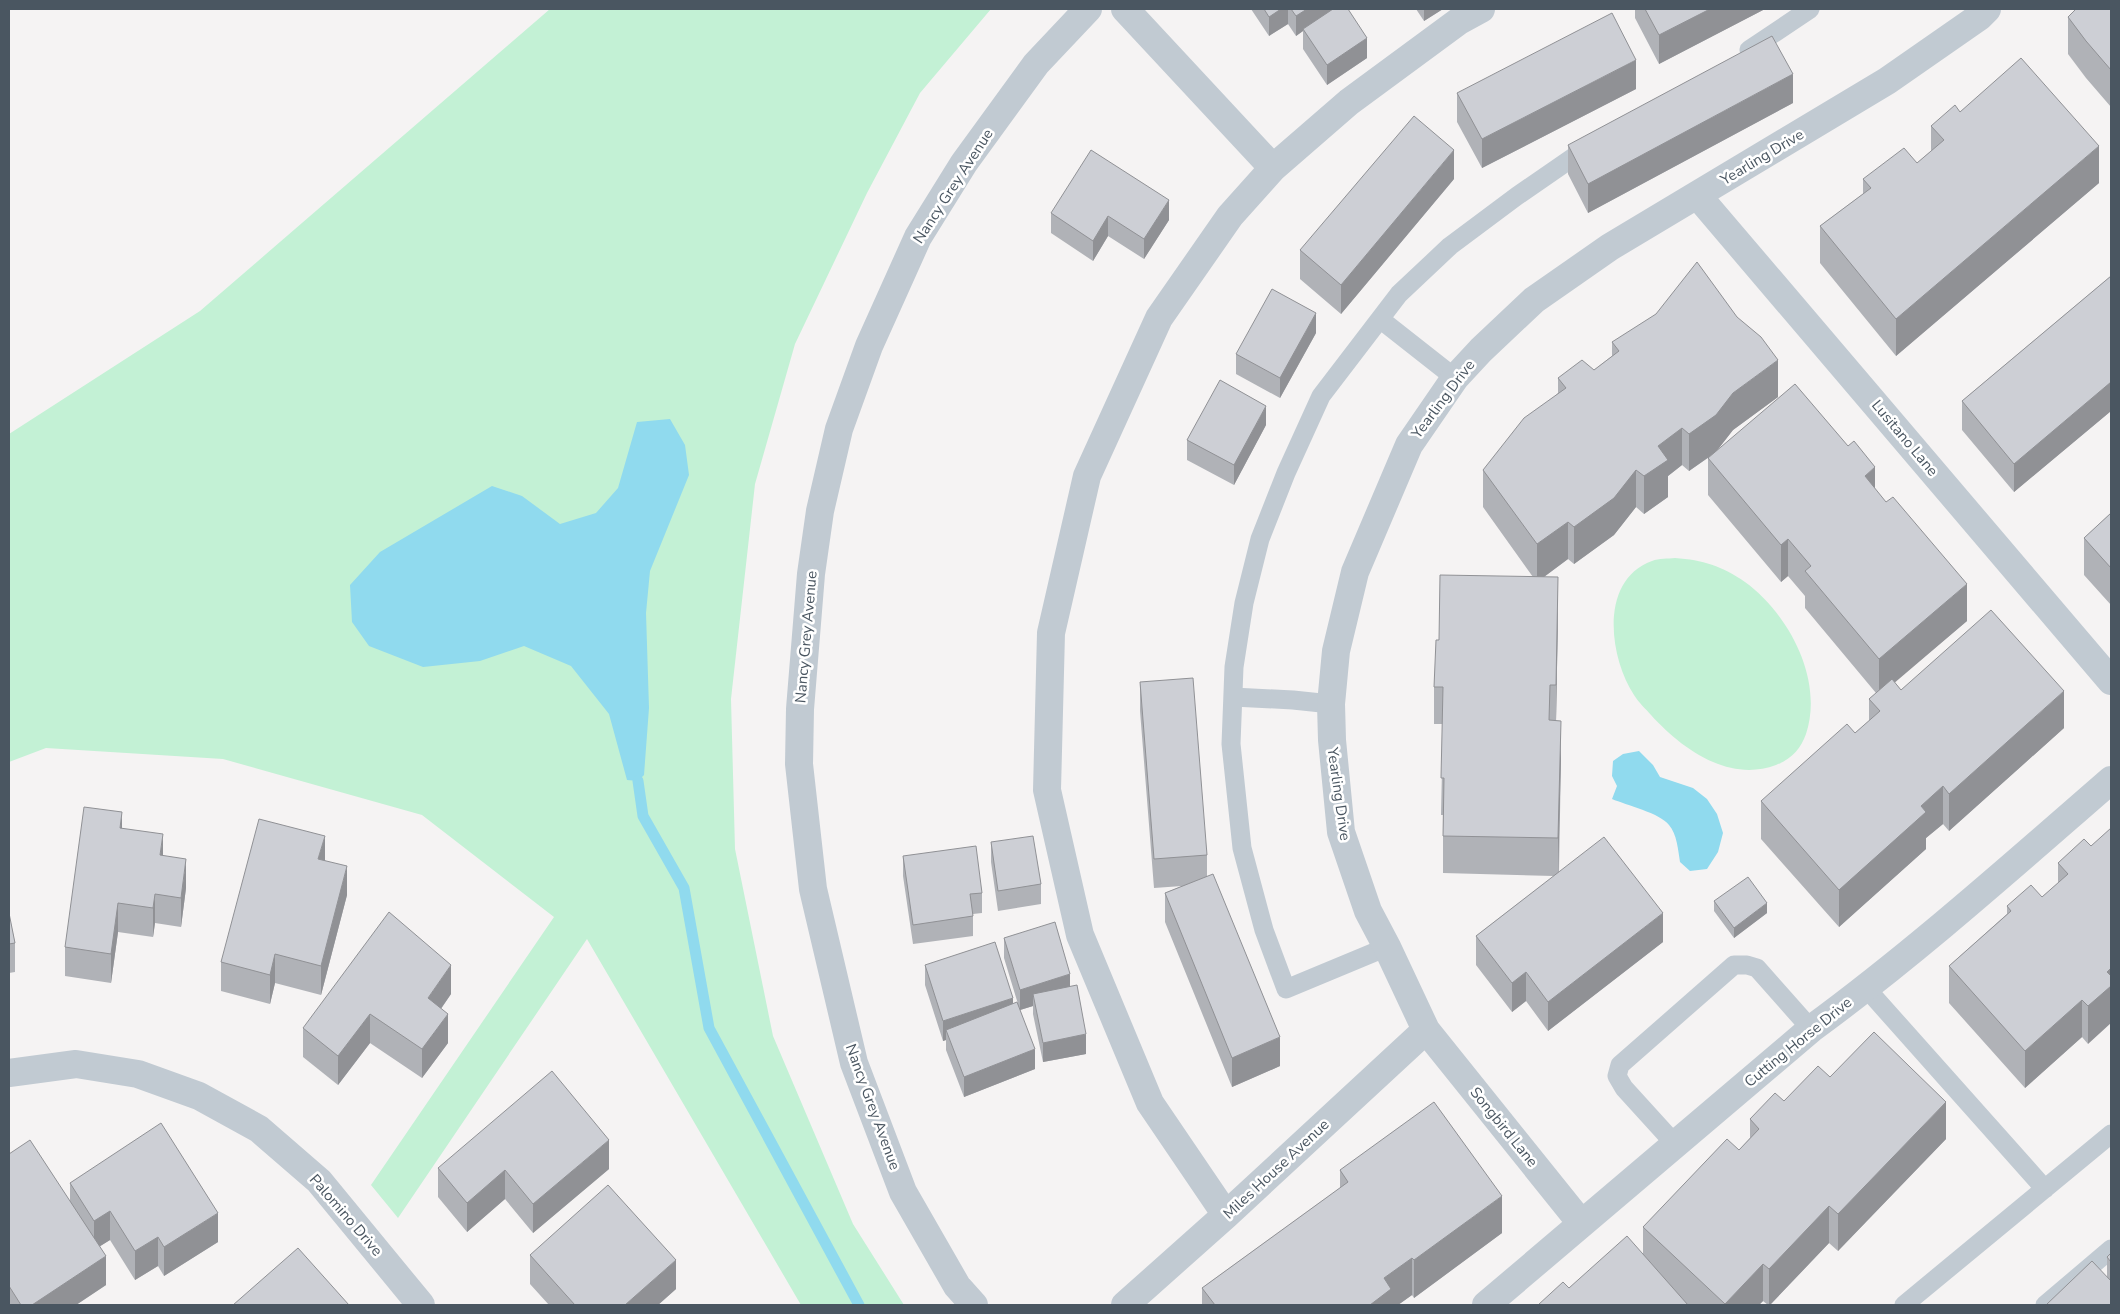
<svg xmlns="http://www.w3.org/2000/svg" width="2120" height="1314" viewBox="0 0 2120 1314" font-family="'Nunito Sans',sans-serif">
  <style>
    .green { fill: #c3f1d5 }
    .water { fill: #90daee }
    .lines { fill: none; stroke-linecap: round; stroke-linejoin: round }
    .stream { stroke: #90daee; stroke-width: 11 }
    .service { stroke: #c1cad2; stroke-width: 19 }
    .minor { stroke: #c1cad2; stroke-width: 28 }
    .wall { fill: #b0b2b7 }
    .shaded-wall { fill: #909195 }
    .building { fill: #cdcfd5; stroke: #909195 }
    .labels { text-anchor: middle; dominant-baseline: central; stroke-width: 5; stroke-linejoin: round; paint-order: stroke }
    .street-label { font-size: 15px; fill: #4a5661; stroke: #fff }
  </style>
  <rect width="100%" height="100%" fill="#f5f3f3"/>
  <path class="green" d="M550,9h441l-71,84 -53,100 -72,151 -40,140 -24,215 4,150 38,187 80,188 51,81h-103l-214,-366 -189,279 -27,-33 183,-268 -132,-102 -199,-56 -177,-11 -37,14v-328l191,-123z
    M1675,558c28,2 47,8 70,24 44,32 79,98 61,152 -5,14 -14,25 -30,31 -48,18 -95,-17 -125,-50 -5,-6 -13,-13 -17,-20 -25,-38 -35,-115 18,-134 7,-3 16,-2 23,-3z"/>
  <path class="water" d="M670,419l15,26 4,30 -39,96 -4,42 3,95 -5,67 -6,6 -11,-1 -18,-66 -38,-48 -47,-20 -44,15 -57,6 -54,-21 -17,-24 -2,-37 30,-33 112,-66 30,10 38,28 36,-11 22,-25 19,-66z
    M1639,751l14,14 7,12 33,11 14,11 10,15 6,19 -5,19 -11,17 -17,2 -10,-9c-2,-12 -3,-28 -11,-37 -9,-12 -43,-20 -57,-26l5,-13 -5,-10 1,-15 10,-7z"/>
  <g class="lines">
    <path class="stream" d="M638,781l5,35 41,72 25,140 150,277"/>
    <path class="service" d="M1749,50l61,-41
      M1380,319l75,59
      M1233,697l60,3 38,4
      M1387,947l-101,42 -22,-59 -22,-82 -11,-104 3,-77 10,-64 16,-64 26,-66 35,-77 78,-102 51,-48 67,-50 71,-49
      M1866,988l179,201
      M1674,1143l-50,-55 -7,-12 3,-11 114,-100h13l10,3 54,61
      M1904,1305l207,-171
      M2045,1305l66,-56"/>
    <path class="minor" d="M1125,9l148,159
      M1698,196l413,485
      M9,1073l67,-9 62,10 61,22 60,33 60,52 102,124
      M1226,1215l-76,-112 -70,-168 -33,-145 4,-157 36,-157 72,-158 71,-102 43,-48 76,-66 110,-81 22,-12
      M1581,1223l-155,-193 -39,-83 -19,-36 -27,-79 -9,-92 -1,-36 5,-53 19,-79 54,-127 46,-67 26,-28 53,-50 76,-53 277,-166 92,-64 8,-8
      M974,1305l-17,-19 -54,-94 -49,-129 -41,-174 -14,-125 1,-55 11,-135 9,-63 19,-82 30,-83 49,-109 46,-74 72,-99 52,-55
      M1125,1305l101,-90 200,-185
      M1486,1305l325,-276c105,-77 202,-164 300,-249"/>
  </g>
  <path class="wall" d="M1251,9h97l19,49 -40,27 -24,-36v-18l-7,5 -8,-12 -19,12z
    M1416,9h27l-19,12z
    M1635,9h130l-106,55 -24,-46z
    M2111,9v98l-25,-29 -18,-24v-37z
    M1636,89l-154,79 -25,-46v-29z
    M1793,103l-205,110 -20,-39v-29z
    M1960,112l139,71 -203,173 -76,-93v-37l43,-32v-15l54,-16 14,-12v-25z
    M1454,179l-113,135 -41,-35v-29z
    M1051,213l118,7 -25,39 -36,-23 -15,25 -42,-28z
    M2111,276v135l-97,81 -52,-62v-29z
    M1316,333l-36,65 -44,-24v-20z
    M1612,342l166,55 -45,33 -16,20 158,39 92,132 -73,61 7,8 163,38 -115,103 -6,-7 -17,14v11l-87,78 -78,-88v-38l94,-68 14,-12v-22l7,-6 -71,-85v-12l-17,-20 -7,6 -73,-87v-37l4,-3 -23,16 -7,-6 -14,11v21l-24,17 -8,-7 -22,28 -40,29 -6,-5 -24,18 14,37 -2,107 5,37 -2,114 104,70 -115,89 -22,-30 -14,11 -36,-47v-29l78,-60 -111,-3v-58h-2l2,-91h-9v-37l5,-47 94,-63 -50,-70v-37l75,-77v-15l36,-8 18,-14z
    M1266,425l-32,60 -47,-25v-20z
    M2111,513v92l-27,-30v-37z
    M1140,682l67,173v21l73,190 -48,21 -67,-165v-29l17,-7 -28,2 -14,-177z
    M122,828l41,27 23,33 -5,39 -26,-4 -2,14 -35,-5 -7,51 -46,-7v-29z
    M991,842l50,42v20l-43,7 -7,-49z
    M2091,846l-3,198 -6,-7 -57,51 -76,-85v-37l58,-52v-8l35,-9 16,-14v-20z
    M903,856l79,37v20l-9,1v22l-60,8 -10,-68z
    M325,860l22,35 -26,100 -46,-12 -5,21 -49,-13v-29z
    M1714,901l53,12 -33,25 -20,-27z
    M9,913l6,30v29l-6,1z
    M1004,938l66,48 16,68 -43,8 -10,-48v-8l-13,4 15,59 -71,28 -18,-47v-10l-3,1 -18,-56v-20l88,38 5,1 -14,-46z
    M451,994l-10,15 7,34 -26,35 -52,-35 -32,42 -35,-28v-29z
    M1830,1077l116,62 -108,112 -9,-8 -59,62h-2l-5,-4 -4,4h-221l31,-17 74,-34v-27l96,-77 11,-12v-19z
    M9,1154l61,47v-18l148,59 -54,34 -6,-10 -23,14 -25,-40 -10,6 6,39 -30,20h-67z
    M438,1168l171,1 -76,64 -28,-34 -38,33 -29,-35z
    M1340,1170l162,63 -88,65 -2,-3 -14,10h-196v-17l138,-100z
    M2111,1253v52l-4,-28v-20z
    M530,1255l146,34 -18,16h-109l-19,-21z"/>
  <path class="shaded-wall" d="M1281,9h7v15l-19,12v-19z
    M1307,9h27l-31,20v2l-7,5v-20z
    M1424,9h19l-19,12z
    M1710,9h55l-106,55v-29z
    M1367,38v20l-40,27v-20z
    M1636,60v29l-154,79v-29z
    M1793,74v29l-205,110v-29z
    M2099,146v37l-203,173v-37z
    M1454,150v29l-113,135v-29z
    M1169,200v20l-25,39v-20z
    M1108,216v20l-15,25v-20z
    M1316,313v20l-36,65v-20z
    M1778,360v37l-45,33 -17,22 -27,19v-37l44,-41z
    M2111,382v29l-97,81v-28z
    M1266,406v19l-32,60v-20z
    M1682,428v37l-14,11v21l-24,17v-38l14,-30z
    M1875,467v37l-10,-28z
    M1636,470v37l-22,28 -40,29v-37z
    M1568,522v37l-31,23v-38z
    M1788,539v37l-7,6v-37z
    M1558,577v37l-2,108v-37z
    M1967,584v37l-88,75v-37z
    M2064,691v37l-115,103v-37z
    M1561,721v37l-3,118v-38z
    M1943,786v38l-17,14v11l-87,78v-37l82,-84z
    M122,812v29l-2,-13z
    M163,834v29l-3,-8z
    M325,836v29l-7,-6z
    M186,859v29l-5,39v-29z
    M347,866v29l-26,100v-29z
    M155,894v29l-2,14v-29z
    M118,903v29l-7,51v-29z
    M1767,903v10l-33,25v-10z
    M1663,913v29l-115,89v-29z
    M275,954v29l-5,21v-29z
    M451,965v29l-23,33v-29z
    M2111,968v55l-23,21v-38l19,-34z
    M1526,972v29l-14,11v-29z
    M1070,974v20h-37v12l-13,4v-20z
    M1013,998v19l-67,13v10l-3,1v-20z
    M2082,1000v37l-57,51v-37z
    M370,1014v29l-32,42v-29z
    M448,1014v29l-26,35v-29z
    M1086,1034v20l-43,8v-19z
    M1280,1037v29l-48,21v-29z
    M1035,1049v20l-71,28v-20z
    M1946,1102v37l-108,112v-37z
    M609,1140v29l-76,64v-29z
    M505,1170v29l-38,33v-29z
    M1502,1196v37l-88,65v-38z
    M1829,1206v37l-59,62h-1v-36z
    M110,1211v29l-16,10v-29z
    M218,1213v29l-54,34v-29z
    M158,1237v29l-23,14v-29z
    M106,1256v29l-30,20h-44z
    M1412,1258v37l-14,10h-28l14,-27z
    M676,1260v29l-18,16h-33z
    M1763,1264v37l-4,4h-34v-1z"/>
  <path class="building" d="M1264,9h17l-12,8z
    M1291,9h16l-11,7z
    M1333,9h15l19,29 -40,27 -24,-36z
    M1645,9h65l-51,26z
    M2076,9h35v61l-25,-29 -18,-24z
    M1612,13l24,47 -154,79 -25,-46z
    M1772,36l21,38 -205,110 -20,-39z
    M2021,58l78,88 -203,173 -76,-93 51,-38 -8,-9 41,-31 13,15 27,-23 -13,-14 24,-21 5,7z
    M1414,116l40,34 -113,135 -41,-35z
    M1091,150l78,50 -25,39 -36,-23 -15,25 -42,-28z
    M1697,262l40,55 24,20 17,23 -45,33 -17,22 -27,19 -7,-6 -24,18 10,14 -24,16 -8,-6 -22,28 -40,29 -6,-5 -31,22 -54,-74 41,-52 42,-30 -8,-10 24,-18 12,10 25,-19 -7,-9 44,-28z
    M2111,276v106l-97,82 -52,-63z
    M1272,289l44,24 -36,65 -44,-24z
    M1220,380l46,26 -32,59 -47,-25z
    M1795,384l53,62 6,-5 21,26 -10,9 21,26 7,-5 74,87 -88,75 -74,-88 6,-5 -23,-27 -7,6 -73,-87z
    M2111,513v55l-27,-30z
    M1440,575l118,2 -2,108h-6l-1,35 12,1 -3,117 -115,-2 1,-58h-3l2,-91h-9l2,-47h3z
    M1991,610l73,81 -115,103 -6,-8 -22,20 5,6 -87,78 -78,-89 86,-77 8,9 25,-22 -11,-12 23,-20 9,11z
    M1193,678l14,177 -53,4 -14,-177z
    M84,807l38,5 -2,16 43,6 -3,21 26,4 -5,39 -26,-4 -2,14 -35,-5 -7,51 -46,-7z
    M259,819l66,17 -7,23 29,7 -26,100 -46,-12 -5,21 -49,-13z
    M2111,828v140l-4,4 4,4v10l-23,20 -6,-6 -57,51 -76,-85 62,-55 -4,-5 24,-21 11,12 26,-23 -10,-11 26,-24 7,7z
    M1033,836l8,48 -43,7 -7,-49z
    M1604,837l59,76 -115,89 -22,-30 -14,11 -36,-47z
    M976,846l6,47 -12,1 3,22 -60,9 -10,-69z
    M1213,874l67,163 -48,21 -67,-165z
    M1748,877l19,26 -33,25 -20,-27z
    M389,912l62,53 -23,33 20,16 -26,35 -52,-35 -32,42 -35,-28z
    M9,913l6,30 -6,1z
    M1055,922l15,52 -50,16 -16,-52z
    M995,942l18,56 -70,23 -18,-56z
    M1077,985l9,49 -43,9 -10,-49z
    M1017,1002l18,47 -71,28 -18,-47z
    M1874,1032l72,70 -108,112 -9,-8 -60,63 -6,-5 -38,40 -82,-77 84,-88 12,11 20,-21 -9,-10 25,-26 9,8 34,-35 12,11z
    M552,1071l57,69 -76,64 -28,-34 -38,33 -29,-35z
    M1434,1102l68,94 -88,64 -2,-2 -28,20 7,11 -21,16h-155l-13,-17 146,-106 -8,-12z
    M161,1123l57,90 -54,34 -6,-10 -23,14 -25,-40 -16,10 -24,-38z
    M30,1140l76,116 -74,49h-11l-12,-19v-132z
    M608,1185l68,75 -51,45h-50l-45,-50z
    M1627,1236l61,69h-150l25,-23 6,6z
    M298,1248l51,57h-116z
    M2111,1253v9l-4,-5z
    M2092,1261l19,20v23l-1,1h-64z"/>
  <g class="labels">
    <g class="street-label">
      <text transform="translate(1762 157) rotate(-31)">Yearling Drive</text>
      <text transform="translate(953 186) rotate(-57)">Nancy Grey Avenue</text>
      <text transform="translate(1443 399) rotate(-53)">Yearling Drive</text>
      <text transform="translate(1905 438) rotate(50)">Lusitano Lane</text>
      <text transform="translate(806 637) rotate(-85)">Nancy Grey Avenue</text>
      <text transform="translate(1339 794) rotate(82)">Yearling Drive</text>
      <text transform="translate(1798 1042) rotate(-39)">Cutting Horse Drive</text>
      <text transform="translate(873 1107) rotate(70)">Nancy Grey Avenue</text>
      <text transform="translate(1504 1127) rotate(51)">Songbird Lane</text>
      <text transform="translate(1276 1169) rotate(-43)">Miles House Avenue</text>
      <text transform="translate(346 1215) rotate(49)">Palomino Drive</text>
    </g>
  </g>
  <rect width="2120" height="1314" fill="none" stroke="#4a5661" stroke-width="20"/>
</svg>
